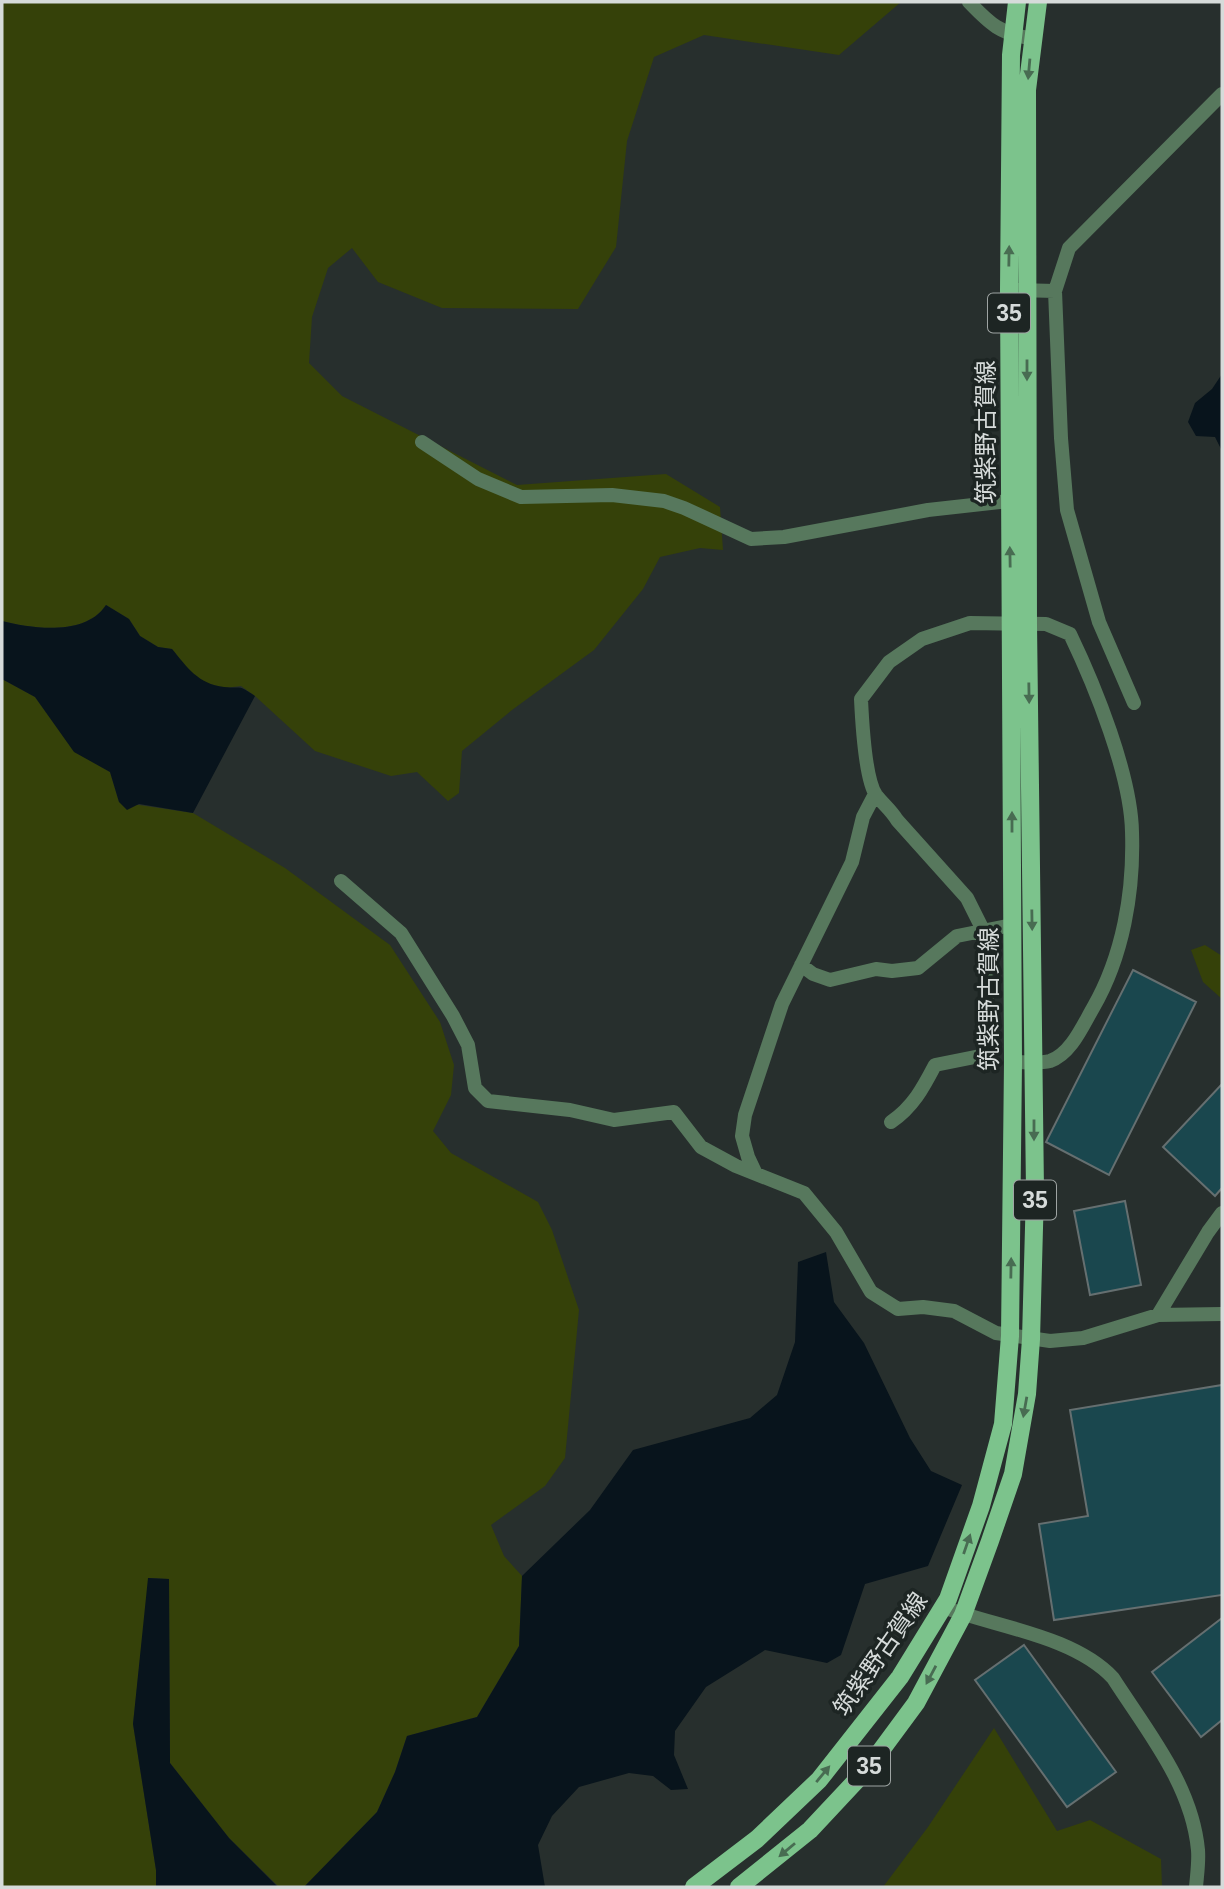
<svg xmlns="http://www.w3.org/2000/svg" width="1224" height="1889" viewBox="0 0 1224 1889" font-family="Helvetica,'Noto Sans JP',sans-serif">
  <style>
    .green { fill: #354109 }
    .water { fill: #08141c }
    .building { fill: #1a474e; stroke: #656f70; stroke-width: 2 }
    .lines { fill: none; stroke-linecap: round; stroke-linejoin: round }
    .minor { stroke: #57785d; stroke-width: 14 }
    .primary { stroke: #7cc38c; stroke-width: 18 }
    .oneway { fill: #486c52 }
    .labels { text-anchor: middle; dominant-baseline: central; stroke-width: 7; stroke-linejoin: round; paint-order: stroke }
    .shield { fill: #1d2523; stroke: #9ea4a3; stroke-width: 2 }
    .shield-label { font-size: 23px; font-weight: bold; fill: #d6dbda }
    .street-label { font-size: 24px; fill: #d6dbda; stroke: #1d2523 }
  </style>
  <rect width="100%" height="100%" fill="#272f2d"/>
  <path class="green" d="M2,2h899l-62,53 -135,-20 -50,22 -27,84 -11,106 -38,62 -136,-1 -64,-26 -26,-34 -24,20 -16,49 -3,46 33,33 175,89 149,-11 54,33 3,43 -23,-2 -40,9 -17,32 -49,61 -82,60 -50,41 -3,42 -11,8 -31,-29 -26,4 -76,-25 -60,-55 -14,-10 -16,2 -19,-5 -15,-9 -19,-25 -14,-2 -18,-11 -11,-17 -23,-14c-20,31 -73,24 -104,16z
    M2,679l33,18 39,54 36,21 9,30 74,11 92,55 105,77 50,77 14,43 -3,30 -18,36 18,22 87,49 14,28 27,80 -14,148 -20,28 -54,39 13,31 18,20 -3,70 -42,71 -70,19 -12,36 -18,40 -73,75 -26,-1 -49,-48 -59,-75 -1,-184 -20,-1 -16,146 23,146v17h-154z
    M1205,945l17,11v43l-19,-17 -12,-32z
    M994,1728l63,103 33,-11 71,39 1,28h-279l45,-60z"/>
  <path class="water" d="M1222,374v77l-7,-14 -19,-1 -8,-14 7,-19 17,-14z
    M106,605l23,14 11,17 18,11 14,2c15,18 26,35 52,38 19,2 13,-3 31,9l-62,117 -54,-9 -12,6 -8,-8 -9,-30 -36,-20 -39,-55 -33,-18v-58c31,8 84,15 104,-16z
    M826,1252l8,50 30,41 46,95 21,33 31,14 -34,81 -63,18 -24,71 -14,8 -62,-13 -59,37 -31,44 -1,24 14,34 -17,1 -18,-14 -24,-3 -50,14 -27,29 -14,29 7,42h-389v-17l-23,-146 15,-146 21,1 1,184 59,75 48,48 27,1 73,-75 18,-40 12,-36 70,-19 42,-71 3,-70 68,-66 43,-60 117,-32 27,-23 18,-53 3,-80z"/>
  <path class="building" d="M1133,970l63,32 -87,173 -63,-33z
    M1222,1084v104l-7,8 -52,-49z
    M1125,1201l16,84 -51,10 -16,-84z
    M1222,1385v210l-168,25 -15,-96 49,-8 -18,-106z
    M1222,1618v102l-21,17 -49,-65z
    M1024,1645l92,127 -49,35 -92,-127z"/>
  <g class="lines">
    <path class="minor" d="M969,2c20,21 32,33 63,36
      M1017,290l38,1 14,-43 153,-154
      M1055,291l6,147 6,72 32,112 35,81
      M422,442l56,37 43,18 91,-2 52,6 20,7 67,31 33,-2 144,-27 81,-9
      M341,881l60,52 52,83 15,29 7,43 13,13 82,9 44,10 60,-8 27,35 35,19 68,27 32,39 35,60 27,17 25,-2 31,4 42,22 54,8 33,-3 75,-23 64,-1
      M801,965l12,9 17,6 46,-11 16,2 26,-3 39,-32 55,-11
      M891,1122c22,-15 32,-34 44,-57l55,-11 -7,-124 -16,-32 -70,-78c-6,-10 -14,-16 -21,-25 -11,-16 -14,-75 -15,-96l28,-37 33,-23 48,-16 76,1 24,10c25,52 61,141 62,198 2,60 -9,124 -39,176 -10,17 -22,46 -43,53 -11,3 -26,1 -37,1
      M756,1174l-8,-17 -6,-21 3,-21 37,-111 70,-142 11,-45 12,-23
      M1158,1315l50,-83 14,-19
      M943,1607c53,20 131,29 170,71 34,53 79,107 85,172 1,12 -1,25 -2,37"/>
    <path class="primary" d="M694,1887l63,-48 62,-59 81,-103 48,-78 33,-93 22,-82 7,-88 3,-274 -4,-772 2,-235 6,-53
      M739,1887l71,-57 58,-62 48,-65 47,-88 27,-74 23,-67 14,-80 4,-55 4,-148 -7,-567 -1,-534 11,-88"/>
  </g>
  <defs><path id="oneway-solid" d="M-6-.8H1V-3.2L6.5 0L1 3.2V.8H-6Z" transform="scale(1.75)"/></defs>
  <g class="oneway">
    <use href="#oneway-solid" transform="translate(1029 69) rotate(95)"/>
    <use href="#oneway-solid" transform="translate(1009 256) rotate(-89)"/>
    <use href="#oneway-solid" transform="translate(1027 370) rotate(90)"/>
    <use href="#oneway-solid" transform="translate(1010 557) rotate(-91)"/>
    <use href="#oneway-solid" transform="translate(1029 693) rotate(89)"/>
    <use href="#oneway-solid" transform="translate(1012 822) rotate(-90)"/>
    <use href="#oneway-solid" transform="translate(1032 920) rotate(89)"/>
    <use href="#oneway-solid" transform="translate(1034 1130) rotate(90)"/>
    <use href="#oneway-solid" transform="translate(1011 1268) rotate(-89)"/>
    <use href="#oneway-solid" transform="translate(1025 1407) rotate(100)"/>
    <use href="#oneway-solid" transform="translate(967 1544) rotate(-71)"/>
    <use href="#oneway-solid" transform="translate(931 1675) rotate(118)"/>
    <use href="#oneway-solid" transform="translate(823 1774) rotate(-50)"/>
    <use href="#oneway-solid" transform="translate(787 1850) rotate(140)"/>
  </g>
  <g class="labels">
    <g class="shield">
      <rect x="988" y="293.5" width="42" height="39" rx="5"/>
      <rect x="1014" y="1180.5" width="42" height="39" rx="5"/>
      <rect x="848" y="1746.5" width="42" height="39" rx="5"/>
    </g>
    <g class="shield-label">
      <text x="1009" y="313">35</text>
      <text x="1035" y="1200">35</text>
      <text x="869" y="1766">35</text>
    </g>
    <g class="street-label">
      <text transform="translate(985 432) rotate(-90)">筑紫野古賀線</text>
      <text transform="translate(988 999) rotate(-90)">筑紫野古賀線</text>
      <text transform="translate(880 1654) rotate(-55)">筑紫野古賀線</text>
    </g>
  </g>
  <rect width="1224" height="1889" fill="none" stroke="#d6dbda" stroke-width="7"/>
</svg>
